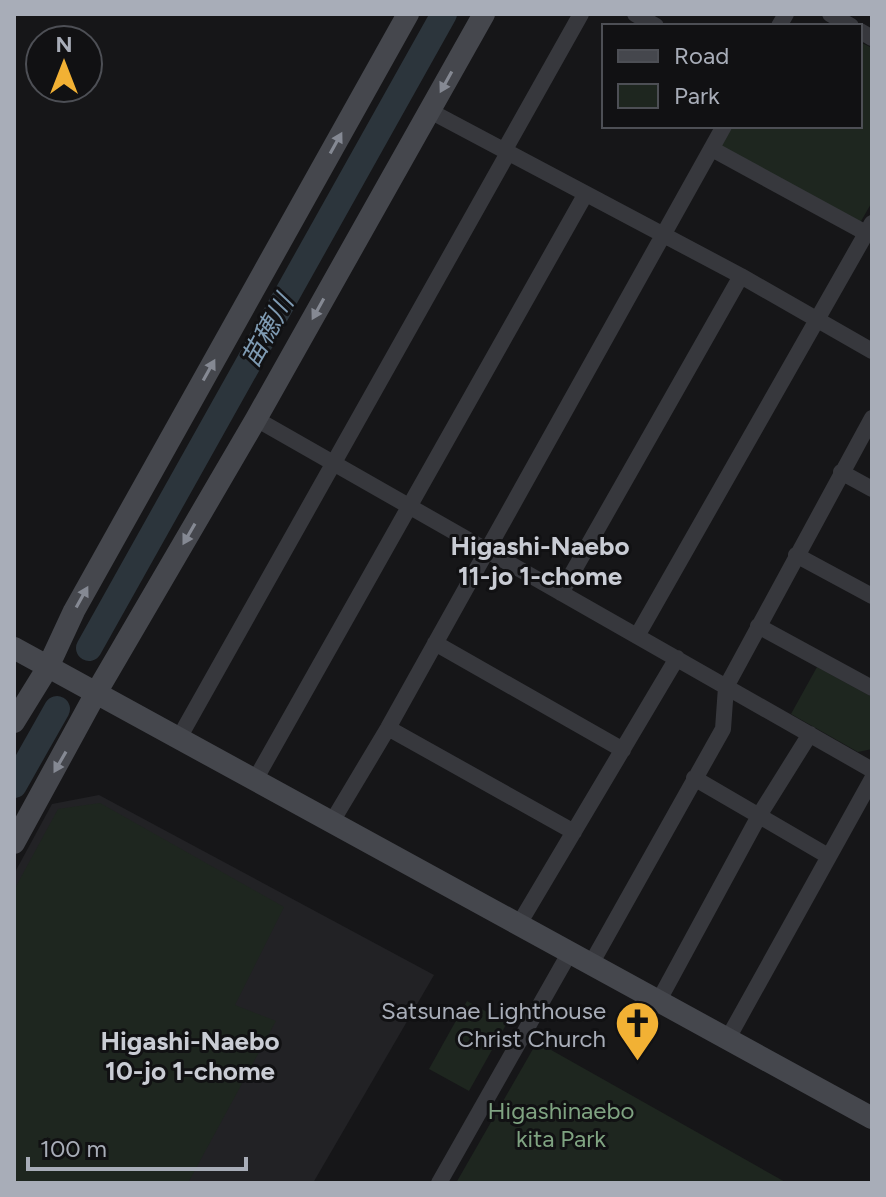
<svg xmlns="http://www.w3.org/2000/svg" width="886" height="1197" viewBox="0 0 886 1197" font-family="Figtree,'Noto Sans JP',sans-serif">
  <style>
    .built { fill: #222225 }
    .green { fill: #1e261f }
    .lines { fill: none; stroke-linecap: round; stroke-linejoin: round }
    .river { stroke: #2c353c; stroke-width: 26 }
    .street { stroke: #37383d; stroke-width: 16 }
    .secondary { stroke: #45474d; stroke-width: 22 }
    .oneway { fill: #858993 }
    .labels { text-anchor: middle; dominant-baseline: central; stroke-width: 6; stroke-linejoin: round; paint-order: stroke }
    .poi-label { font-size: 24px; fill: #a8adb8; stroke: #111113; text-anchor: end }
    .park-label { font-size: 24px; fill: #7fa381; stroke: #111113 }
    .water-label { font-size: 26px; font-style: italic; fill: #7f9bb3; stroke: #111113 }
    .neighbourhood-label { font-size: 26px; font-weight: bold; fill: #c9ccd4; stroke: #111113 }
  </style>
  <rect width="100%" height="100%" fill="#161618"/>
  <path class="built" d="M99,795l335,180 -121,208h-299v-309l38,-70z"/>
  <path class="green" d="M860,42l12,6v154l-12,21 -142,-78 11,-19h131z
    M817,667l55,30v52l-14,3 -67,-38z
    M100,803l184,104 -49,98 41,16 -88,162h-174v-293l44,-81z
    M467,1001l40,22 -38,68 -40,-22z
    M537,1042l250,141h-331z"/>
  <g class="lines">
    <path class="river" d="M89,648l355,-634
      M14,785l43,-76"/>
    <path class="street" d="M635,14l21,12
      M830,14l21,12
      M779,26l7,-12
      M860,31l12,7
      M430,111l311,165 131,75
      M712,149l154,84
      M504,151l77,-137
      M256,419l616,351
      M841,472l31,17
      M796,555l76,41
      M561,593l180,-317
      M758,626l114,62
      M637,636l235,-413
      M435,643l188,107
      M388,728l186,104
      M179,738l329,-585
      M694,778l134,78
      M255,780l330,-585
      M333,820l55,-92 336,-602
      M519,924l158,-266
      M591,964l132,-235 3,-42 146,-269
      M658,1002l102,-188 50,-80
      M727,1040l145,-261
      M439,1183l131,-231"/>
    <path class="secondary" d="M14,648l858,470
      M14,722l34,-55 26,-56 334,-597
      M14,843l82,-150 160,-274 228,-405"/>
  </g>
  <defs><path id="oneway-solid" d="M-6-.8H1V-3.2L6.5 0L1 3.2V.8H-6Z" transform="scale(2)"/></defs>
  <g class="oneway">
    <use href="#oneway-solid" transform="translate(446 82) rotate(119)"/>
    <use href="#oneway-solid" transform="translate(336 143) rotate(-61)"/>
    <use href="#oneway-solid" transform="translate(318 309) rotate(119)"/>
    <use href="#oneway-solid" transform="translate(209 370) rotate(-61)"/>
    <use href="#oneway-solid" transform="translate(189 534) rotate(120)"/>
    <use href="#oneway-solid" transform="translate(82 597) rotate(-61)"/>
    <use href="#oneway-solid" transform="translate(60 762) rotate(120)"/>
  </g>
  <defs>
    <symbol id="church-pin" viewBox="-11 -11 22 30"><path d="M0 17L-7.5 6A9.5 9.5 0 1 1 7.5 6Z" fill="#f2b134" stroke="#111113"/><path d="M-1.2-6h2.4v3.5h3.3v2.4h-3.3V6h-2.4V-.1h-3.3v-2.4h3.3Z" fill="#111"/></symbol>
  </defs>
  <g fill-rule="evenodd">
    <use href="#church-pin" x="612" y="998" width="51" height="69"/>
  </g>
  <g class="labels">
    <g class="poi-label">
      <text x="606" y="1010">Satsunae Lighthouse<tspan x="606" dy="28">Christ Church</tspan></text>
    </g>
    <g class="park-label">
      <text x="561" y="1110">Higashinaebo<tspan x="561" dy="28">kita Park</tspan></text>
    </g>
    <g class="water-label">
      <text transform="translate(267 331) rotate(-61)">苗穂川</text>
    </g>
    <g class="neighbourhood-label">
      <text x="540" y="546">Higashi-Naebo<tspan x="540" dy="30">11-jo 1-chome</tspan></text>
      <text x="190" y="1041">Higashi-Naebo<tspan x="190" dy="30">10-jo 1-chome</tspan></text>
    </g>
  </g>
  <rect width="886" height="1197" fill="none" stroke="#a8adb8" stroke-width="32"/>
  <rect x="602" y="24" width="260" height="104" fill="#111113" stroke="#4d4f55" stroke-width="2"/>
  <rect x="618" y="50" width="40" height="12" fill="#45474d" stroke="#4d4f55" stroke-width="2"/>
  <text x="674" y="64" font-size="24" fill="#a8adb8">Road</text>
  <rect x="618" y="84" width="40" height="24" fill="#1e261f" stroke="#4d4f55" stroke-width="2"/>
  <text x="674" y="104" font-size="24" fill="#a8adb8">Park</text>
  <g transform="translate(64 64)"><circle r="38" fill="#111113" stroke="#4d4f55" stroke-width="2"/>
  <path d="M0-6L14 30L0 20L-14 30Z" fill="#f2b134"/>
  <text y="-12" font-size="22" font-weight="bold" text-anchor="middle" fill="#a8adb8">N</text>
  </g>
  <path d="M28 1157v12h218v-12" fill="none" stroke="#a8adb8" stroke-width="4"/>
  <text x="40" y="1157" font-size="24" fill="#a8adb8" stroke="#111113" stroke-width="6" paint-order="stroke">100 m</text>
</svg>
